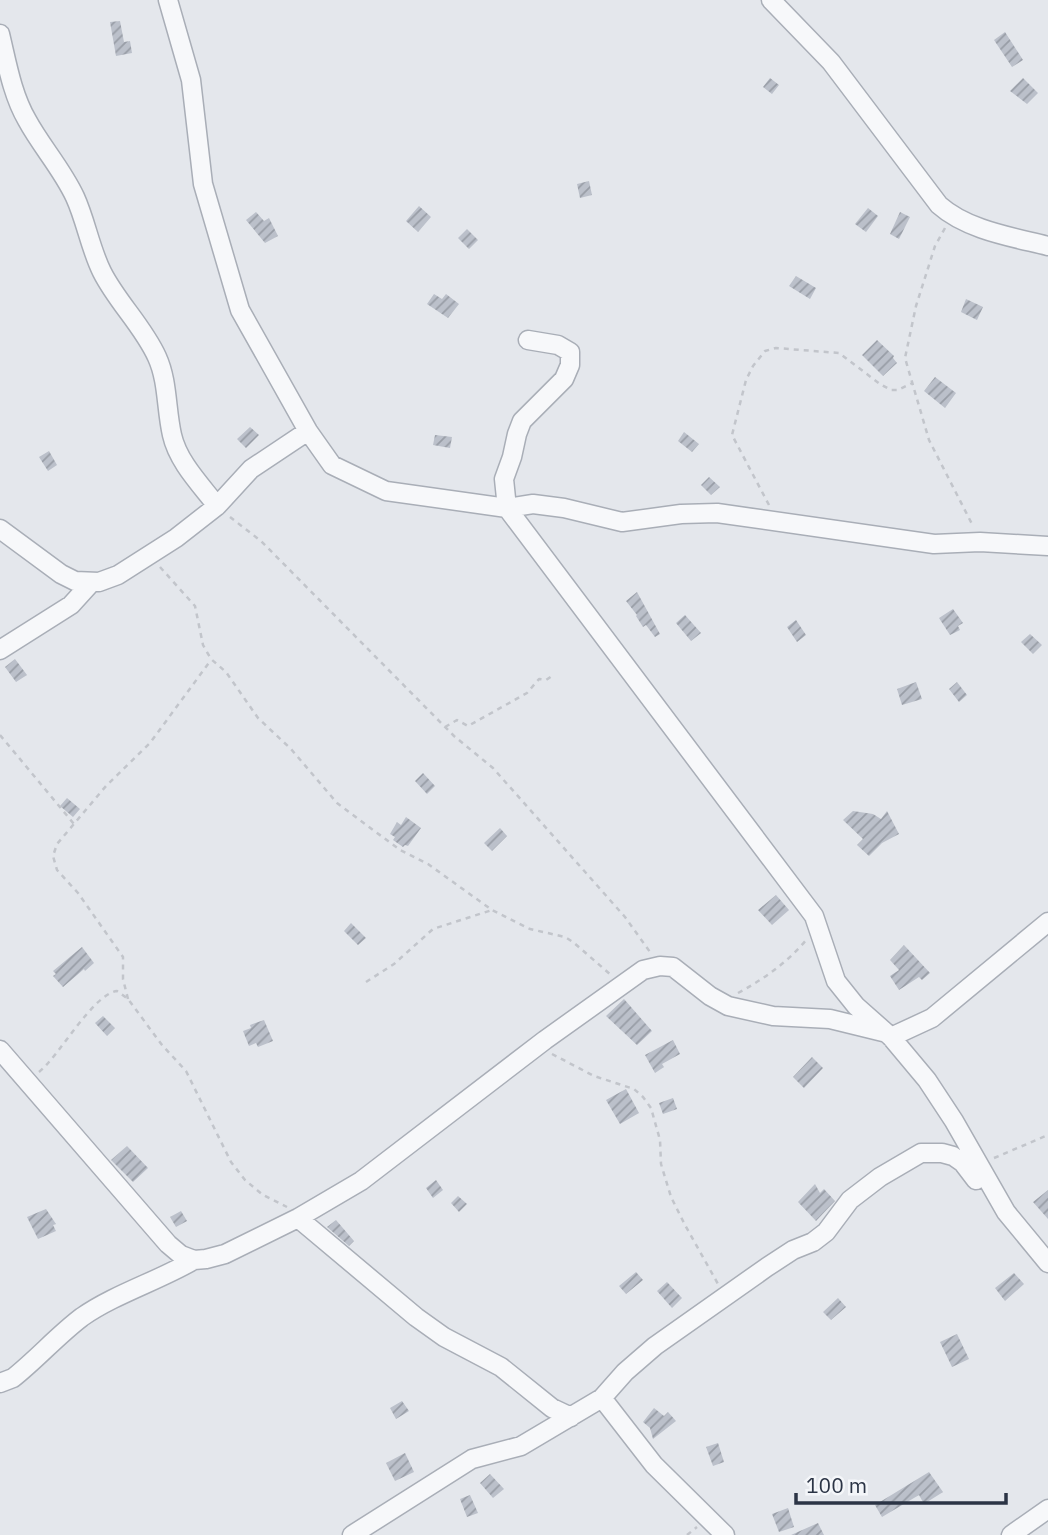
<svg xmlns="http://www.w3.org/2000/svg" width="1048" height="1535" viewBox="0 0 1048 1535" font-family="'IBM Plex Sans',sans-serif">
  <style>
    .building { fill: url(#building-hatch) }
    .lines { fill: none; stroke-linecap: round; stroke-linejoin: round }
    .street-casing { stroke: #a9aeb7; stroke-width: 21 }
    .path { stroke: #c2c5cb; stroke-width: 2.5; stroke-dasharray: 5 5; stroke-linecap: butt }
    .street { stroke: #f7f8fa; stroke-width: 18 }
  </style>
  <defs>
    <pattern id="building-hatch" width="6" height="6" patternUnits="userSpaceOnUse" patternTransform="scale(1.75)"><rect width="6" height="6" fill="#bbc0ca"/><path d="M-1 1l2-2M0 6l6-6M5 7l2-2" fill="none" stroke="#989da6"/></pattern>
  </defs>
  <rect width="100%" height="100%" fill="#e4e7ec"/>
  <path class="building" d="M120,21l4,21 6,-1 2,12 -16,3 -6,-34z
    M1005,32l18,28 -11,7 -18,-27z
    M770,78l9,7 -7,9 -9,-7z
    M1023,78l15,15 -11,11 -17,-13z
    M589,181l3,14 -12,3 -3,-14z
    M419,206l12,11 -13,15 -12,-11z
    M868,208l10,8 -12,16 -11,-8z
    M256,212l8,9 5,-3 9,18 -13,7 -19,-23z
    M900,212l10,5 -11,22 -9,-5z
    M467,229l11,11 -9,9 -11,-11z
    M796,276l20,12 -6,11 -21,-13z
    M434,294l8,5 4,-5 13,10 -11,14 -21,-14z
    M966,299l17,8 -6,13 -16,-8z
    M877,340l17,16 -1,2 4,5 -14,13 -21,-21z
    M935,377l21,16 -11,15 -21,-17z
    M250,427l9,8 -13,13 -9,-9z
    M684,432l15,12 -7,8 -14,-11z
    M435,435l17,2 -2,11 -17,-3z
    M49,451l8,14 -9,6 -9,-14z
    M709,477l11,10 -9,8 -10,-10z
    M637,592l23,42 -5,3 -9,-12 -3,2 -7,-11 1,-1 -11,-14z
    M953,609l10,14 -5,3 2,4 -10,5 -11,-17z
    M685,615l16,18 -10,8 -15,-18z
    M796,620l10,15 -9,7 -10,-15z
    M1030,634l12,11 -9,9 -12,-12z
    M15,659l12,16 -11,7 -11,-15z
    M916,682l6,17 -20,6 -5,-16z
    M957,682l10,13 -8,7 -10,-13z
    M423,773l12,13 -8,8 -12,-13z
    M67,798l13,11 -7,8 -13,-11z
    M853,811l20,3 8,5 6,-8 12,23 -17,9 -13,13 -12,-11 6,-6 -20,-19z
    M406,817l15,11 -13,18 -3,-1 -2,2 -10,-7 2,-3 -5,-3 7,-12 4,3z
    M500,828l7,8 -15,15 -8,-8z
    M776,895l13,15 -17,15 -14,-15z
    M351,923l15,15 -8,7 -14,-14z
    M904,945l26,28 -8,7 -3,-3 -20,13 -9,-14 9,-6 -9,-10z
    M82,947l12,16 -9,8 -1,-2 -21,18 -10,-11 3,-2 -3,-3z
    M624,999l28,32 -15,14 -31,-29z
    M103,1016l12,12 -8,8 -12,-13z
    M264,1020l9,21 -15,6 -2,-4 -7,3 -6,-15 8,-3 -1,-3z
    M673,1040l7,14 -18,10 2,3 -9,6 -10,-18z
    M812,1057l11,11 -19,20 -11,-11z
    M626,1089l13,24 -19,11 -14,-24z
    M673,1098l4,11 -14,5 -4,-11z
    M127,1146l21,22 -15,14 -22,-22z
    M436,1180l7,10 -10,8 -7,-10z
    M815,1184l5,9 4,-4 11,12 -19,20 -18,-19z
    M1048,1190v29l-15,-17z
    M458,1196l9,8 -8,8 -8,-9z
    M46,1209l10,15 -3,1 3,6 -18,8 -11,-22z
    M181,1211l6,10 -11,6 -6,-10z
    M336,1220l18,21 -5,5 -22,-19z
    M636,1272l7,8 -17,14 -7,-8z
    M1014,1273l10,11 -19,17 -10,-13z
    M667,1282l15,16 -10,10 -15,-17z
    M838,1298l8,9 -15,13 -8,-8z
    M957,1334l12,25 -17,8 -12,-25z
    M402,1401l7,10 -13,8 -6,-11z
    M654,1408l10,8 4,-4 8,9 -23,18 -3,-11 -7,-6z
    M718,1443l6,19 -11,4 -7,-19z
    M405,1453l9,19 -19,9 -9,-18z
    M929,1472l14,20 -19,12 -5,-9 -37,22 -7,-12z
    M490,1474l14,15 -11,9 -13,-15z
    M470,1495l8,18 -11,4 -7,-18z
    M788,1508l6,19 -15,5 -7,-18z
    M818,1523l6,12h-33z"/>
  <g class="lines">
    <defs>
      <path id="street" d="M168,0l23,80 12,104 37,126 68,121 24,34 54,26 121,17 307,408 22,65 20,25 35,31 36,43 27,41 52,91 42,51
        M771,0l60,62 108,143c28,25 73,32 109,41
        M0,34c7,29 12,60 27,86 14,26 35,49 48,77 11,24 15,51 27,75 15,30 41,54 55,85 11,24 9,52 15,78 6,27 29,50 45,71
        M528,340l30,5 12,7v13l-6,14 -42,42 -5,13 -5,23 -8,22 3,29 26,-4 31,4 58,14 59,-8 36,-1 217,31 46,-2 68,4
        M0,529l61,45 14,7 24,1 19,-7 58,-37 41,-32 34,-37 57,-38
        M0,650l71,-45 20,-22
        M891,1037l41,-19 116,-96
        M0,1050l168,194 13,11 13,5 12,-1 19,-5 73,-36 63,-37 184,-141 98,-70 17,-4 13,1 37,29 18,10 45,10 57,3 53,13
        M298,1218l118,99 28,20 57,30 51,41 19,9
        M0,1383l13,-5c24,-19 45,-43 69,-61 33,-23 76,-36 112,-57
        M602,1398l52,67 71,70
        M352,1535l120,-76 49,-13 81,-48 23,-26 30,-26 112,-79 26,-17 20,-8 13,-10 24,-32 30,-23 41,-24h21l11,3 10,7 13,17
        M1011,1535l37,-26"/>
    </defs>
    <use href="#street" class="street-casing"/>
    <path class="path" d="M945,228l-10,18 -19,60 -11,52 24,82 44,86
      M769,505l-37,-70 14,-55 7,-14 12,-15 11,-3 63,5 41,31 11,6h7l14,-7
      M230,517l31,24 193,195 39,32 132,149 25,35
      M160,567l35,39 8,39 8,14 15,13 32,46 33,31 46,54 63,47 28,14 64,46 38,19 35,8 8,5 38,33
      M445,727l12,-7 11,6 59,-33 12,-14 7,1 6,-4
      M0,735l74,89
      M366,982l28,-18 39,-35 59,-19
      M738,993c26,-14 50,-31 69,-54
      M128,999l-5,-20v-22l-45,-64 -21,-23 -4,-14 4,-12 49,-58 44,-43 61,-83
      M552,1054l42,22 40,13 9,8 8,11 9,32 1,24 10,33 14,28 33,59
      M39,1072c21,-17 54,-78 78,-81l11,8 34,46 24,26 45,91 14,18 18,15 24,12
      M994,1158l54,-23
      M687,1535l10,-8"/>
    <use href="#street" class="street"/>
  </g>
  <path d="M796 1493v10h210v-10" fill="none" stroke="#2b3445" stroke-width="3.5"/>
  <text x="806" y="1493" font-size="21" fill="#2b3445" stroke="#f4f6f9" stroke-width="5" paint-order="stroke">100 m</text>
</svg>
